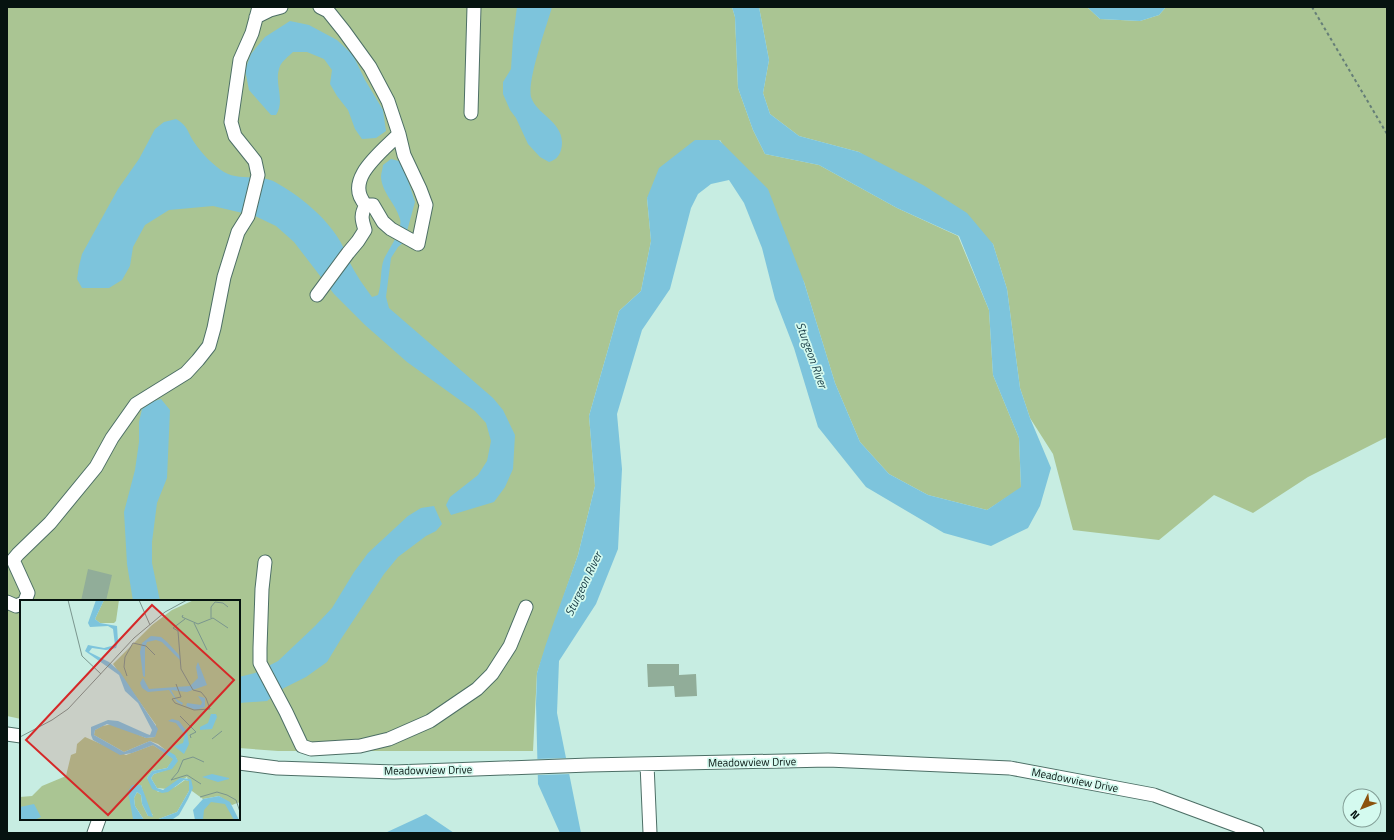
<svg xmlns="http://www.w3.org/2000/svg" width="1394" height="840" viewBox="0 0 1394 840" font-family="'Titillium Web',sans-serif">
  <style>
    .green { fill: #aac593 }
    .water { fill: #7dc4dc }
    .pier { fill: #c7ede2 }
    .building { fill: #91ad99 }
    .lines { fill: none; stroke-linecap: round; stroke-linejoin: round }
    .minor-casing { stroke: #4d6f66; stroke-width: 15 }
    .path { stroke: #657e77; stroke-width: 2; stroke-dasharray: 3 3; stroke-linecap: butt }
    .minor { stroke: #fff; stroke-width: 13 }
    .labels { text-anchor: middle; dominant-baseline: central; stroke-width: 3.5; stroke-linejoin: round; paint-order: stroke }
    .street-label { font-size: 11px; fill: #061310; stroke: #d4faef }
    .water-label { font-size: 12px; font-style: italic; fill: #183a44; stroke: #d4faef }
    .inset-road { fill: none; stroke: #7a968e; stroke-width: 1 }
    .view { fill: #d62828; fill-opacity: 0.15; stroke: #d62828; stroke-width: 2 }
    .inset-edge { fill: none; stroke: #061310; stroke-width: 2 }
  </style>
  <rect width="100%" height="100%" fill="#c7ede2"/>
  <path class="green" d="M7,7h725l3,10 3,71 15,42 12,24 54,11 78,43 61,28 31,74 4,65 26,63 2,50 -34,22 -59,-15 -39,-21 -29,-32 -25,-59 -31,-101 -84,-142 -73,58 4,43 -10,50 -22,20 -30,105 6,70 -17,69 -41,118 -4,78h-255l-39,-3v-147h-218v118l-14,-3z
    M759,7h328l13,12 40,2 19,-6 7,-8h221v430l-79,40 -55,36 -39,-18 -55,45 -86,-10 -20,-76 -23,-36 -10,-30 -13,-99 -14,-45 -134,-92 -60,-16 -29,-22 -7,-21 6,-33z"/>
  <path class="water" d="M517,7h35c-5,18 -25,73 -21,90 6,19 37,26 30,53 -2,7 -6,10 -12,12l-9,-5 -12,-13 -12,-26 -6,-8 -7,-16v-12l8,-13 2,-31z
    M732,7h27l10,53 -6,33 7,21 29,22 60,16 64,33 44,28 26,31 14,45 13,99 10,30 21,50 -11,38 -12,22 -37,18 -47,-13 -78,-46 -48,-60 -24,-79 -19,-49 -13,-51 -18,-45 -15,-23 -18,4 -13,10 -7,14 -21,81 -28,41 -25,84 5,55 -4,80 -22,55 -37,57 -2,52 24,120h-21l-22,-49 -2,-80 1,-31 9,-29 32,-89 17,-69 -6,-70 30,-105 22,-20 10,-50 -4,-43 12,-30 36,-28h24l49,49 36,93 31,101 25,59 29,32 39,21 59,15 34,-23 -2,-49 -26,-63 -4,-65 -30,-74 -62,-28 -78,-43 -54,-11 -12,-24 -15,-42 -3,-71z
    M1087,7h79l-7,8 -19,6 -40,-2z
    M290,21l19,4 28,15 16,15 12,25 18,30 3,21 -10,7 -14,1 -7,-10 -7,-19 -11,-14 -7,-12 2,-14 -8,-11 -17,-7h-14c-4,4 -11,9 -13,14 -7,17 6,33 -4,49h-5l-22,-25 -4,-20 6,-16 14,-17z
    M176,119c12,7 11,12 18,23 8,12 19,23 30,30 15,9 36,2 51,10 25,14 50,34 65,59 4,7 7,15 10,22 6,12 14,23 22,34l6,-2c4,-11 2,-27 6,-36 5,-11 19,-28 16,-40 -4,-15 -18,-26 -19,-42 0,-4 2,-9 2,-12l8,-6 8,2 8,16 8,25 -11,40 -6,5 -7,11 -5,39 3,11 104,90 10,12 12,25 -2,34 -8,18 -11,15 -43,13 -5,-10 4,-8 28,-22 9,-14 4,-20 -5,-18 -11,-12 -68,-49 -42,-37 -31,-31 -40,-52 -18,-16 -21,-10 -42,-10 -44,4 -24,15 -12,22 -3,19 -8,14 -13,8h-27l-5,-9 2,-13 3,-12 36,-65 21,-30 16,-30 9,-7z
    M161,399l9,11 -3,68 -10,25 -5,39v21l8,38h-27l-6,-37 -3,-52 11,-42 4,-28v-20l3,-13 12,-8z
    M434,506l8,18 -6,7 -10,5 -28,21 -14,17 -43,65 -14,23 -21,15 -22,11 -17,13 -28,2v-26l16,-4 23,-12 37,-35 17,-18 22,-36 14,-19 40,-37 13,-8z
    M426,814l28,19h-69z"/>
  <path class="pier" d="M568,758l3,16 -35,1v-16z"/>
  <path class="building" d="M88,569l24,6 -6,26h-25z
    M647,664h32v11l17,-1 1,22 -22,1 -1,-11 -26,1z"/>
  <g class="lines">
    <defs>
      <path id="minor" d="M256,17l14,-7 11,-3
        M471,113l3,-106
        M366,205c-24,-25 17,-54 33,-71
        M317,295l31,-42 10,-12 7,-11c-3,-10 -5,-15 1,-25h7l10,17 8,7 27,15 8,-39 -6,-16 -16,-34 -5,-21 -11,-33 -18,-34 -26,-36 -16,-20 -8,-4
        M265,562l-3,27 -2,59v15l26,49 16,34 9,3 49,-3 29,-7 41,-18 47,-32 15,-15 18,-28 16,-39
        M25,601l3,-8 -15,-33 5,-6 32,-31 46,-56 16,-29 24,-34 50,-31 12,-13 11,-14 5,-18 10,-51 14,-45 10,-16 10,-41 -3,-14 -20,-25 -4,-14 9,-62 12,-27 7,-26
        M7,602l9,4 5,-2
        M7,734l14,2
        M239,763l38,5 117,4 195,-7 239,-5 182,8 144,27 103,38
        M647,764l3,69
        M94,833l5,-14"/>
    </defs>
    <use href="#minor" class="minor-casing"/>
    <path class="path" d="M1312,7l75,127"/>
    <use href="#minor" class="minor"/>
  </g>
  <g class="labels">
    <g class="street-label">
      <text transform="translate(752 762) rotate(-1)">Meadowview Drive</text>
      <text transform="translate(428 770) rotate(-1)">Meadowview Drive</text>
      <text transform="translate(1075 780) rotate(11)">Meadowview Drive</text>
    </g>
    <g class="water-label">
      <text transform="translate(812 355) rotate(70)">Sturgeon River</text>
      <text transform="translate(583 584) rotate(-64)">Sturgeon River</text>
    </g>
  </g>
  <g transform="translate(20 600)">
    <rect width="220" height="220" fill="#c7ede2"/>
    <path d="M84,0h15l-3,21 -2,2h-14l-5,-4zM174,0h46v202l-8,3 -13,-9 -16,3 -11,-8 -5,-14 -20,12 -10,-1 -6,-10 3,-4 18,-6 5,-9 -19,-15 -8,-3 -26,11 -30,-17 1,-5 7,-4 11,-2 33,14 9,-1 1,-12 -43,-61 39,-39 20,-15zM65,137l41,18 27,-10 21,14 -7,9 -15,3 -5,7 11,14 17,-5 10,-7 4,1v10l-12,21 -21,8h-12l-9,-14 -1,-8 3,-6 4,3 1,9 6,12 5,-1 -4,-3 -8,-27h-9l3,35h-115v-23l12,-1 10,-10 24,-10 5,-21 5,-2 1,-9zM207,201l9,19h-39l3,-18z" fill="#aac593"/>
    <path d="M76,0h8l-9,19 5,4 17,3 1,16 -2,6 -10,2 -14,-2 -3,4 20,10 11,10 38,57 -3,8 -9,1 -39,-14 -12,6 -1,5 30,17 26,-11 25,14 3,6 -6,8 -18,5 -3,4 6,10 6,2 17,-12 11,1 2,9 -5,11 -9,16 -6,4 -17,1 21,-8 12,-21v-10l-5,-1 -16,12 -6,1 -10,-4 -5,-11 5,-7 15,-3 6,-9 -20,-14 -21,8 -12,2 -27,-15 -2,-5v-8l17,-7 10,1 29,13 3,1 2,-5 -14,-27 -13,-12 -6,-16 -34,-24 3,-6 16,3 11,-3 -2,-16 -5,-3 -18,1 -2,-4zM131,36l10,1 6,5 13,14v4l-18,-18 -6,-2 -9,2 -2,6v29l-2,-1 -3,-24 2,-9zM178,62l9,23 -20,7 -16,-2 5,9 7,4 -1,2 -5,-3 -8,-12 -21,2 -6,-4 -2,-5 3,-5 6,11 41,-3 8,-8 -2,-11zM178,96l7,2v9l-9,3 -10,-4 1,-3 14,2 1,-3zM191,114h5l1,3 -5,12 -12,1v-3l8,-4zM152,119l7,2 8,11 2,12 -5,10 -10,-8 9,-3 2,-8 -9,-12 -8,-2zM192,174l17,4v1l-11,3 -16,-5zM112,185h9l12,32 -5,-1 -6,-12 -1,-9 -4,-3 -3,6 1,8 9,14 -11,-1 -5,-28zM199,196l11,6 9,18h-5l-9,-16 -14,-2 -7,8 -1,10h-8l-2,-10 10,-11zM14,204l7,13 -7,3h-14v-13z" fill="#7dc4dc"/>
    <path class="inset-road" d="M48,0l14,56 19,18M119,0l11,25M163,15l-1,2 16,7 15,-6 15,10M191,18v-11l4,-5 8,1 5,4M174,23l13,27M107,76l-3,-9 1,-10 8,-14 13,3 9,9M156,84l5,13 -9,2 3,4 19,7 16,-1 -4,-11 -5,-6 -8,-2 -12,-21 -3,-38 -5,-3 12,-9M160,116l16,16 -6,3 1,3M0,137l32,-17 16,-11 66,-71 31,-26 22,-12M192,139l10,-8M181,184l-14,-9 -16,5 7,-8 5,-12 10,-3 11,5M180,197l17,-5 10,3 9,5 4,12"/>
    <path class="view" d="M132,5l82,75 -126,135 -82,-75z"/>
    <rect width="220" height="220" class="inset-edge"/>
  </g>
  <rect width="1394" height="840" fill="none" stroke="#061310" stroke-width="16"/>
  <g transform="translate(1362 808) rotate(227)"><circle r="19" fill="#d4faef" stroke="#829e96"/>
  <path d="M0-3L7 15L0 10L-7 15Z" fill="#8c520c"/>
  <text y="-6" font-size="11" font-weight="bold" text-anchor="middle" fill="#061310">N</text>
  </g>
</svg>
